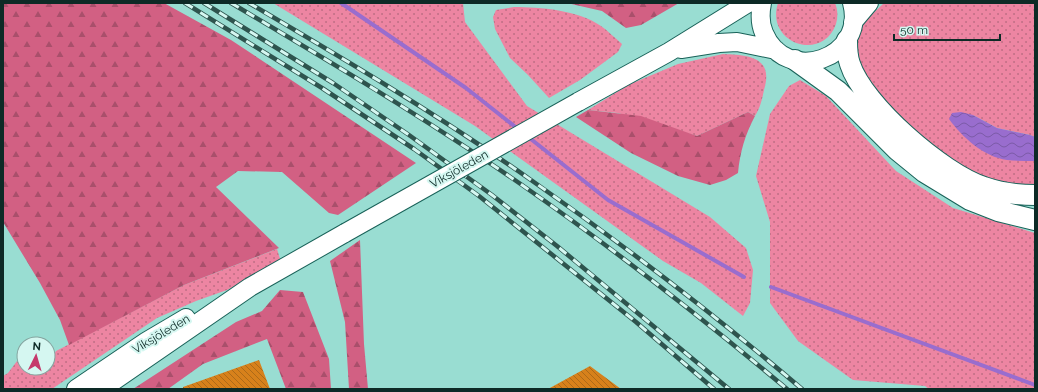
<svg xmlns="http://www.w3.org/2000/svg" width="1038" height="392" viewBox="0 0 1038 392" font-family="Raleway,sans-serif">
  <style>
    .grass { fill: url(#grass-dots) }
    .forest { fill: url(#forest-firs) }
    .water { fill: url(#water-waves) }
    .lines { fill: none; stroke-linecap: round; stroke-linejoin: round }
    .stream { stroke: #996dce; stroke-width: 4 }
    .building { fill: url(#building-back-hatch) }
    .major-casing { stroke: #196259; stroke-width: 20 }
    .highway-casing { stroke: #196259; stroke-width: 22 }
    .major { stroke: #fff; stroke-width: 18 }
    .highway { stroke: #fff; stroke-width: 20 }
    .rail-casing { stroke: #2e544e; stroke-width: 4.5 }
    .rail { stroke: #d5f7f1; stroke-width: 3; stroke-dasharray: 9; stroke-linecap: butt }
    .major-bridge-casing { stroke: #196259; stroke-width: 20; stroke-linecap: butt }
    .major-bridge { stroke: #fff; stroke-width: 18 }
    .labels { text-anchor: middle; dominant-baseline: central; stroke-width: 4; stroke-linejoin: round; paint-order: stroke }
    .street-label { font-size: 12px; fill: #0d2a26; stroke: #d5f7f1 }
  </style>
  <defs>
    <pattern id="grass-dots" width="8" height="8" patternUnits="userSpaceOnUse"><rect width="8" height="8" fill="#ed85a2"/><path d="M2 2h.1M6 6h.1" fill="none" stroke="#be6d84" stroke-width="1.8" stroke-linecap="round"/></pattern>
    <pattern id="forest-firs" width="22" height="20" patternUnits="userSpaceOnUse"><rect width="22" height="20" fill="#d26083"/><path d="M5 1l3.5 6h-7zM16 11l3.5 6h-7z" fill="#a94f6b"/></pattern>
    <pattern id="water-waves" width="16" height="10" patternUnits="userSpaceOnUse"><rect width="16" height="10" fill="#996dce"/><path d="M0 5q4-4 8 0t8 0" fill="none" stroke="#7b5aa7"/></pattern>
    <pattern id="building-back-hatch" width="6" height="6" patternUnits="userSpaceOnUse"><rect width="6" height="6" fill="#d7811b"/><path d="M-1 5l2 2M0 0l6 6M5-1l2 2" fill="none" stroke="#ad6a18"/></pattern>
  </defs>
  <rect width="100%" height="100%" fill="#99ddd2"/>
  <path class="grass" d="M273,3h190l2,19 62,84 183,111 36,31 7,22 -3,33 -7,13 -42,-33 -38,-22 -188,-135z
    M778,3h57c3,7 3,14 1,21 -14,39 -71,19 -58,-21z
    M884,3h151v134l-5,-2 -33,-7 -24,-13 60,46h2v27l-45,-5 -57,-32 -35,-35 -30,-35 -8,-20 -3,-14 2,-13 6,-13z
    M514,7c26,0 64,3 87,19 7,5 14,12 21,18l-4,8 -38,28 -31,18 -21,-23 -18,-17 -15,-29 -2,-12 3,-7z
    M723,54c26,1 51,3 41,36 -2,10 -4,18 -9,26l-7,-4 -51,24 -79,-23 -30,-3 40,-25 50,-21z
    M800,80l26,16 70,75 57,37 82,25v156h-106l-4,-3 -72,-6 -55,-39 -28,-38v-81l-14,-46 14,-62 19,-28z
    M277,249l4,13 -54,28 -31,11 -39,17 -105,71h-49v-13l5,-3 9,-12 7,2v5h24v-7l3,-1 5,-9 128,-66z"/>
  <path class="forest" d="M3,3h161l67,37 185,123 -78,52 -9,-2 -47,-41 -44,-1 -22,16 63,61 -95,37 -115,60 -9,-25 -20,-37 -37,-61z
    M567,3h112l-38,22 -15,3 -24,-17z
    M588,110l53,6 56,20 51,-24 7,4c-10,19 -15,36 -17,57l-12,7 -16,5 -32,-9 -47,-23 -55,-36z
    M360,240l4,104 4,45h-19l-4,-67 -15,-61z
    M280,290l23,2 26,67 2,30h-45l-19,-50 -64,25 -35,25h-35l103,-67 26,-11z"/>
  <path class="water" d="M961,112l12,3 24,13 33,7 5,2v24c-9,0 -19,0 -28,-1 -23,-3 -45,-23 -58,-41l3,-6z"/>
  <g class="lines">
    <path class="stream" d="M341,3l125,85 52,41
      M527,136l81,64 136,77
      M771,287l264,98"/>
  </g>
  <path class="building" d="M259,360l11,29h-87v-2z
    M590,366l31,23h-73z"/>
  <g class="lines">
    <defs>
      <path id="major" d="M762,3c-2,10 -2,21 2,30 22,53 103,26 88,-30
        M853,22l16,-19
        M681,49l38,-6 18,-1 39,8
        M578,102l91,-50 79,-49
        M76,389l71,-48 39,-23
        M102,389l148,-102 95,-54"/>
      <path id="highway" d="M847,40c0,8 0,16 3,24 13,41 93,110 134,123 17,6 34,8 51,8
        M795,60l43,31 59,59 27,22 46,28 28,11 37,9"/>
    </defs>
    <use href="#major" class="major-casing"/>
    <use href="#highway" class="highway-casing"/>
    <use href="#major" class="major"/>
    <use href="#highway" class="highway"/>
    <defs>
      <path id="rail" d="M185,3l137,85 92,61 65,47 157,126 78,67
        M204,3l129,80 76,52 83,60 65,51 172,143
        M231,3c98,58 197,117 291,182 92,64 179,132 265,204
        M249,3c95,56 191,113 282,177 93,65 184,135 271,209"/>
    </defs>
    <use href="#rail" class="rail-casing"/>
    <use href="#rail" class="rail"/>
    <defs>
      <path id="major-bridge" d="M345,233l233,-131"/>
    </defs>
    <use href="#major-bridge" class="major-bridge-casing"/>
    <use href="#major-bridge" class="major-bridge"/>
  </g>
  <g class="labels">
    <g class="street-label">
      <text transform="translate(459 169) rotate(-29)">Viksjöleden</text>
      <text transform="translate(161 334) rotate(-31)">Viksjöleden</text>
    </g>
  </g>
  <rect width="1038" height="392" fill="none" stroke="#0d2a26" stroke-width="8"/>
  <g transform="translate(36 356) rotate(5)"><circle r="19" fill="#d5f7f1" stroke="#85a5a0"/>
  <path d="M0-3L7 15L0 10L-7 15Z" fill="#c5396b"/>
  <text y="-6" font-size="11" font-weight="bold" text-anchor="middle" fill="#0d2a26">N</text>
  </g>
  <path d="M894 34v6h106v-6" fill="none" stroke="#0d2a26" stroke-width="2"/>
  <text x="900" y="34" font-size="12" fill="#0d2a26" stroke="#d5f7f1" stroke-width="3" paint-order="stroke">50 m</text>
</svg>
